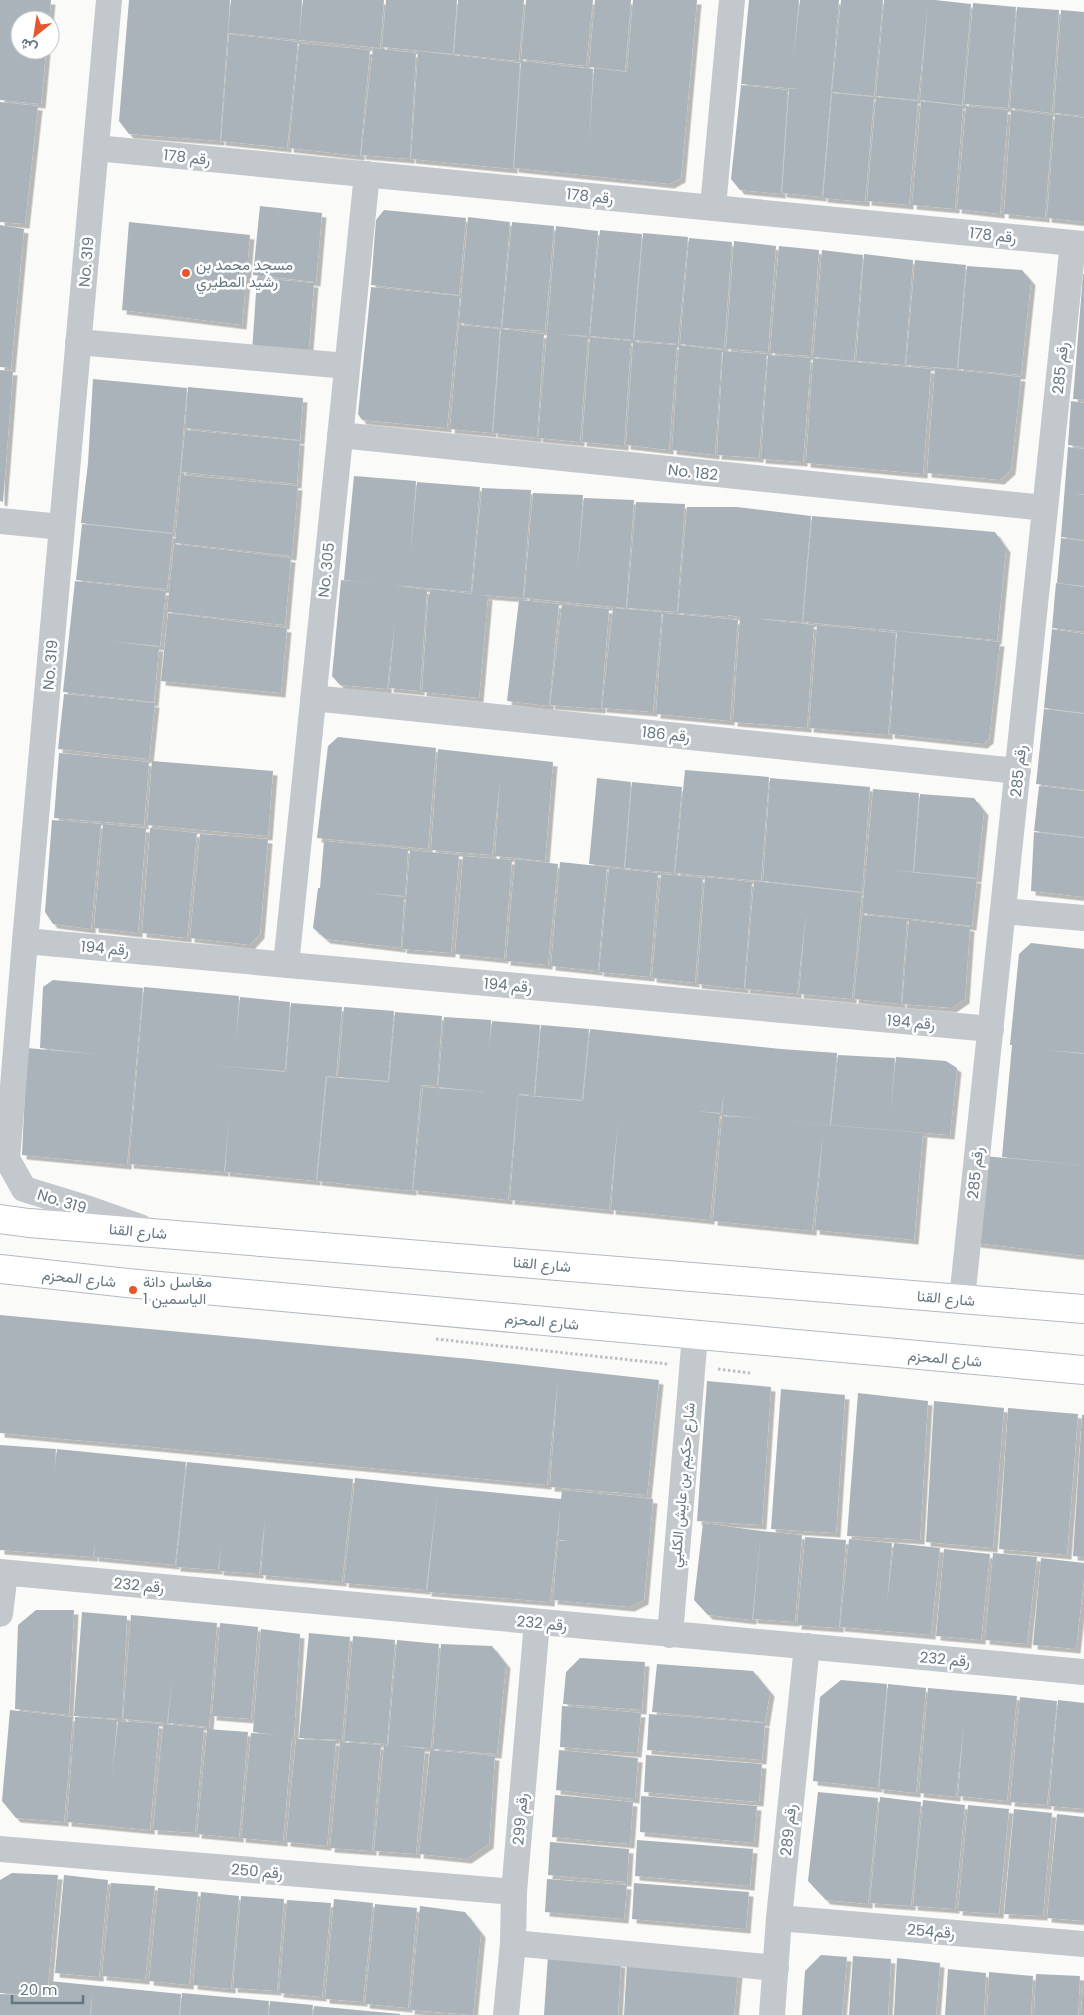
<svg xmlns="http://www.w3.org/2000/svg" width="1084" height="2015" viewBox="0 0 1084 2015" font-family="Poppins,Vazirmatn,sans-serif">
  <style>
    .building { fill: #aab3b9; filter: url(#shadow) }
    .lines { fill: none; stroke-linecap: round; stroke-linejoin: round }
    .secondary-casing { stroke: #b3babf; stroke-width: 30 }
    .path { stroke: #bbbfc2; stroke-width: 3; stroke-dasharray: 2.5 2.5; stroke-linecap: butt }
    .street { stroke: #c3c8cc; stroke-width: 26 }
    .secondary { stroke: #fff; stroke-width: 28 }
    .poi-dot { fill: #e4572e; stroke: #fff; stroke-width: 2 }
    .labels { text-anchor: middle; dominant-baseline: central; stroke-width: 5; stroke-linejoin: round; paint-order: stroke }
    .street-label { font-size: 15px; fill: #657683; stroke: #fff }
    .poi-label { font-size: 15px; fill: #657683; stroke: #fff; text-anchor: start }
  </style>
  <defs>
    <filter id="shadow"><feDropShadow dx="4.5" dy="4.5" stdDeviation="0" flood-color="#0004"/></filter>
  </defs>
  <rect width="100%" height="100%" fill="#fafaf8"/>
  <path class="building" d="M0,0h51l-2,20h-29v30h26l-5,54 -41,-4z
    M129,0h101l-10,141 -91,-7 -10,-13z
    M231,0h71l-3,40 -71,-7z
    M303,0h81l-4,48 -81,-8z
    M386,0h71l-4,54 -71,-7z
    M458,0h66l-5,61 -65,-7z
    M526,0h67l-7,66 -65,-7z
    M595,0h36l-6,71 -36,-4z
    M633,0h64l-16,178 -11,6 -156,-16 7,-107 72,8 -4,79 5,-80 33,4z
    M749,0h50l-6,61 7,-61h39l-17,197 -40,-4 7,-104h10l-58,-5z
    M841,0h42l-9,96 -42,-4z
    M884,0h51l36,4 -9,101 -42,-5 8,-97 -10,97 -42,-4z
    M973,3l43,4 -8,101 -44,-4z
    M1017,7l42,3 -7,103 -42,-5z
    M1061,10l23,2v104l-30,-3z
    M229,34l69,8 -11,106 -66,-7z
    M299,43l71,7 -10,106 -71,-8z
    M373,48l43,5 -6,106 -49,-4z
    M418,51l102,12 -7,106 -102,-10z
    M741,85l47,5 -7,104 -41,-4 -9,-11z
    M832,93l42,4 -9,105 -42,-4z
    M876,97l42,4 -9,104 -42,-4z
    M921,101l42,5 -8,103 -43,-4z
    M0,102l38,4 -13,118 -25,-2z
    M966,106l42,4 -8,104 -43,-5z
    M1011,110l42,5 -8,103 -41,-4z
    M1055,114l29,4v104l-37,-4z
    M260,206l62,7 -6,69 -63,-7z
    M384,210l82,8 -7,77 -88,-10 5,-65z
    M468,217l42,5 -9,106 -42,-5z
    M129,222l121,13 -8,90 -120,-15z
    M512,222l42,4 -9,105 -43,-3z
    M0,225l24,4 -13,139 -11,-1z
    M556,226l42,5 -9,105 -34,-2 33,3 -8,105 -42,-4z
    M600,230l42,4 -9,106 -43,-4z
    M643,233l45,4 -10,107 -44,-4z
    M689,238l43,4 -8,107 -44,-5z
    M734,241l42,5 -8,106 -42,-3z
    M779,246l40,4 -8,106 -41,-3z
    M822,250l41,5 -9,106 -41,-4z
    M864,254l49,6 -8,105 -49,-4z
    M915,260l51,5 -9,104 -51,-4z
    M967,266l55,4 9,11 -10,94 -63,-6z
    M1083,274h1v126l-11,-1z
    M257,278l57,5 -6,76 -56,-7z
    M371,287l89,9 -13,132 -85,-8 -4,-6z
    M459,325l41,4 -8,104 -42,-4z
    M501,329l43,5 -7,104 -44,-5z
    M590,337l41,4 -7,105 -42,-4z
    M633,342l44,3 -8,105 -43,-5z
    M679,345l43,5 -7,105 -43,-5z
    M723,351l44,3 -8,104 -42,-3z
    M768,355l43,3 -8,104 -42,-3z
    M813,358l118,11 -8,105 -117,-11z
    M935,368l86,9 -10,93 -11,10 -73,-7z
    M0,370l13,1 -10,131 -3,-1z
    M93,379l94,9 -7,85 -52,-5 51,5 -6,60 -92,-10 7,-60z
    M188,387l115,11 -3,42 -115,-12z
    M1071,401l13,2v44l-16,-2z
    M185,430l115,11 -3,43 -116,-12z
    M1068,447l16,2v45h-9l9,1v45l-23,-3z
    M181,475l117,11 -6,70 -117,-13z
    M354,476l62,5 -6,79 7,-78 63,5 -9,105 -77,-7 33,5 -7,101 -31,-3 6,-68 -8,69 -47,-4 -8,-9 9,-96 50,5 -47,-5z
    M482,488l49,2 -8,108 -41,-3 6,1 -9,102 -57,-6 6,-93 3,-10 41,5z
    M533,493l50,2 -6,81 7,-78 50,2 -8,108 -102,-10z
    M636,502l49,2 -8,108 -50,-4z
    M687,507h50l74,9 -9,106 -50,-4 62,7 -7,103 -74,-6 7,-105 -12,-2v2l-50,-4z
    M812,516l183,16 11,16 -9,92 -194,-18z
    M82,524l91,10 -6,55 -91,-9z
    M1061,538l23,3v45l-27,-3z
    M174,544l117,14 -6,67 -118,-13z
    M75,581l91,10 -6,55 -51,-5 50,6 -5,55 -91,-10z
    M1056,583l28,4v45l-32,-4z
    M519,600l40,4 -10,102 -42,-5z
    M562,604l47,5 -8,100 -51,-4z
    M613,608l49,4 -9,100 -51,-4z
    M168,613l119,15 -6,65 -120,-12z
    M663,613l75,7 -8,101 -74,-7z
    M817,625l79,8 -8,102 -79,-7z
    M1052,629l32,5v79l-40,-5z
    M897,631l103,11 -11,97 -6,5 -93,-10z
    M64,694l91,9 -6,56 -91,-10z
    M1044,709l40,5v76l-48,-6z
    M338,737l98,11 -8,101 -111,-11 11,-92z
    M438,749l115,13 -8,99 -50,-5 5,-75 -8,74 -61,-5z
    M59,753l90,9 -5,63 -90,-7z
    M152,761l121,10 -5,65 -121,-11z
    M685,770l84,7 -8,104 -86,-8z
    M597,778l34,4 -7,86 -35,-4z
    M770,778l100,9 -8,105 -99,-11z
    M632,782l50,5 -8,86 -49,-5z
    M1039,786l45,5v46l-50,-6z
    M873,789l46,4 -6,79 -24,-2 88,9 -5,47 -110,-13z
    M920,794l54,4 10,13 -7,67 -63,-6z
    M52,820l49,4 -10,105 -38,-5 -8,-12z
    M103,824l43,4 -8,105 -44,-5z
    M150,828l47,5 -10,105 -45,-5z
    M1034,832l50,6v59l-53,-6z
    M200,834l68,5 -8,95 -10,11 -60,-7z
    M324,841l84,8 -3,47 -36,-3 35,4 -3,51 -75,-9 -13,-11 5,-40h2z
    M410,850l49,5 -8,98 -49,-4z
    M463,856l49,4 -8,99 -49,-5z
    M515,859l43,5 -10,101 -42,-4z
    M560,862l47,5 -9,104 -47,-5z
    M609,868l49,5 -8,104 -51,-5z
    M661,874l42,4 -8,105 -43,-5z
    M705,877l47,5 -8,107 -47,-5z
    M754,881l108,12 -10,106 -53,-5 7,-82 -9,82 -52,-5z
    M862,915l45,4 -6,85 -47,-5z
    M909,920l61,7 -5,72 -13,9 -50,-4z
    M1031,943l53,6v104l-40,-3 40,4v202l-108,-13 8,-87 96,9 -78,-8 10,-112h-2l9,-91z
    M53,980l90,8 -16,177 -105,-10 5,-107 75,7 -62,-7 3,-61z
    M144,987l95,9 -3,45 4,-44 50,5 -5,69 -74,-6 85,8 -10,-1 5,-69 51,4 -6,70 -10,-1 -10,105 -91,-9 4,-55 -5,55 -95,-8z
    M344,1007l50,4 -6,70 -50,-4z
    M395,1012l47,4 -5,70 -16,-1 -9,106 -95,-10 10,-104 62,5z
    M444,1017l47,3 -2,29 3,-28 48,4 -6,70 -16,-1 -10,106 -95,-10 10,-103 63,5 -48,-5z
    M541,1025l48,4 -7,71 -47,-4z
    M590,1029l191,20 56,4 -7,72 -51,-4 144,12 -9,107 -99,-10 8,-97 -11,98 -99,-10 9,-105 46,3 -46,-4 2,-23 -3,21 -25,-2 24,3 -10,106 -99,-10 7,-89 -9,89 -99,-10 8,-105 65,6z
    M838,1055l57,3 -5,58 6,-59 50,4 11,7 -7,67 -119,-10z
    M0,1315l470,44 189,21 -12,115 -97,-8 8,-109 -11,107 -415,-40 5,-50 -5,50 -80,-7 2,-21 -2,21 -52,-5z
    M707,1381l64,6 -9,138 -65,-4z
    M781,1389l64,6 -9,138 -65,-4z
    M858,1393l70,8 -8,139 -73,-4z
    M934,1401l70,7 -11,140 -67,-6z
    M1008,1408l70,6 -11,141 -68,-6z
    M1082,1415h2v142l-11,-1z
    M0,1445l56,4 -2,24 3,-24 129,13 -11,103 -81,-8 1,-13 -2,13 -93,-7z
    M187,1462l166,17 -11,103 -81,-7 4,-57 -6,56 -40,-3 2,-27 -3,26 -42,-3z
    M355,1478l83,9 -12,103 -82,-7z
    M438,1487l123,12 1,-9 91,9 -9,101 -14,7 -77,-7 5,-59h12l-12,-1 2,-32 -10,94 -123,-10z
    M703,1523l58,8 -9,89 -44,-5 -14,-15z
    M761,1531l41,4 -7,87 -42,-3z
    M805,1537l41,3 -7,88 -42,-3z
    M849,1539l43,4 -5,60 7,-60 46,5 -9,87 -91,-8z
    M944,1549l46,5 -9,86 -45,-4z
    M993,1553l44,4 -10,87 -42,-4z
    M1041,1558l43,5v16l-8,70 -43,-4z
    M36,1610h38l-5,105 -54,-6 3,-84z
    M82,1612l45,4 -5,103 -48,-3z
    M131,1615l86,8 -8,104 -41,-4 4,-43 -5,43 -44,-4z
    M220,1623l38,4 -7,92 -39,-3z
    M261,1629l39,5 -6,102h-2l-9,106 -42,-4 10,-105 27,2 -25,-3z
    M309,1633l41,4 -8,103 -43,-2z
    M353,1636l42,4 -8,104 -43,-3z
    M397,1640l42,4 -8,104 -31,-2 25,3 -9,105 -42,-3 10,-106 4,1z
    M441,1644l51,2 14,18 -9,90 -64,-5z
    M580,1658l65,4 -3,48 -79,-6 3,-32z
    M657,1664l96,7 17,21 -5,30 -113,-10z
    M841,1680l46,4 -9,104 -65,-7 7,-84z
    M888,1684l38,4 -10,105 -37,-4z
    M928,1688l89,8 -10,105 -49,-5 6,-73 -8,74 -37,-4z
    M1020,1697l37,4 -10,104 -37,-3z
    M1058,1700l26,3v106l-35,-3z
    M562,1706l79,7 -4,40 -77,-6z
    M10,1710l63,7 -9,105 -48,-4 -14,-17z
    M649,1714l116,9 -3,37 -115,-10z
    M75,1717l42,3 -5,57 6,-56 41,3 -9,106 -83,-8z
    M163,1724l41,4 -9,105 -42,-3z
    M207,1729l41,3 -9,106 -42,-4z
    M296,1739l40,2 -9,105 -41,-4z
    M340,1742l41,3 -9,106 -42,-3z
    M430,1750l65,6 -6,88 -22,15 -48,-5z
    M559,1750l79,8 -3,41 -79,-9z
    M646,1755l116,9 -3,38 -115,-10z
    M818,1792l60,6 -10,106 -42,-4 -18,-19z
    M555,1795l78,7 -3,42 -78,-7z
    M641,1796l116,10 -3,37 -114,-11z
    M880,1797l41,5 -10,104 -41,-3z
    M923,1800l42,5 -10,104 -42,-3z
    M968,1805l41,4 -10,105 -41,-3z
    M1014,1809l38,4 -9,103 -39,-2z
    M1057,1814l27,3v104l-37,-3z
    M637,1840l116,9 -3,37 -115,-10z
    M550,1842l79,7 -2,33 -79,-7z
    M12,1873l46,2 -11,121 -47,-3v-113z
    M64,1875l44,5 -9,97 -44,-4z
    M547,1879l80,6 -3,34 -79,-7z
    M111,1883l44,3 -10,94 -43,-4z
    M634,1883l115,9 -3,37 -114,-10z
    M158,1888l40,4 -9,93 -40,-4z
    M201,1892l38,4 -8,93 -38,-4z
    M241,1896l43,3 -7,92 -44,-3z
    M334,1899l39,4 -10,99 -38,-3z
    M287,1900l44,3 -9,94 -43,-4z
    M375,1904l42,4 -9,100 -43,-4z
    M420,1906l45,6 16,21 -8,82 -63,-5z
    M821,1955l26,2 -5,58h-40l3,-44z
    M548,1956l73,7 -3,52h-74z
    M853,1956l38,3 -3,56h-39z
    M897,1958l43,5 -4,52h-42z
    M627,1962l111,11 -4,42h-110z
    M948,1969l38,4 -2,42h-39z
    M989,1972l44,4 -2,39h-44z
    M1036,1974l44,2 -2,39h-44z
    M49,1981l132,13 -2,21h-88l1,-24 -2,24h-90v-21l48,3z
    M1083,1987h1v28h-3z
    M182,1993l87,8 -1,14h-88z
    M270,2001l43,4 -1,10h-43z
    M314,2006l86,8v1h-87z"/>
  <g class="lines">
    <defs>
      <path id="secondary" d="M0,1219l29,4 1055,86
        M0,1269l127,14 957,87"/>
    </defs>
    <use href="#secondary" class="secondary-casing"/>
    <path class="path" d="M436,1339l232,25
      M718,1369l32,4"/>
    <path class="street" d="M109,0l-84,941 -18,218 17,30 65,20 51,18
      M96,148l988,96
      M713,207l19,-207
      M78,342l269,24
      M340,435l705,73
      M0,521l62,6
      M313,698l705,73
      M1003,911l81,7
      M25,941l966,88
      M286,965l81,-791
      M962,1299l111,-1056
      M0,1572l1084,100
      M0,1614l5,-41
      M670,1635l25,-300
      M0,1849l514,43
      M779,1918l305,26
      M513,1943l263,25
      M506,2015l7,-72 1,-51 23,-270
      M772,2015l7,-97 28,-272"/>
    <use href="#secondary" class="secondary"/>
  </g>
  <g class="poi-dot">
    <circle cx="186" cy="273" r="5"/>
    <circle cx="133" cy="1290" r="5"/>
  </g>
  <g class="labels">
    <g class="street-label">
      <text transform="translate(187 157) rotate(6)">رقم 178</text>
      <text transform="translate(590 196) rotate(6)">رقم 178</text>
      <text transform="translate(993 235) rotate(6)">رقم 178</text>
      <text transform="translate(86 262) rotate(-85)">No. 319</text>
      <text transform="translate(1060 368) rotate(-84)">رقم 285</text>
      <text transform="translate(693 472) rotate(6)">No. 182</text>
      <text transform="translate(326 570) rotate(-84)">No. 305</text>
      <text transform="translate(50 665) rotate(-85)">No. 319</text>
      <text transform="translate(666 734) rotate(6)">رقم 186</text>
      <text transform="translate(1018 771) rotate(-84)">رقم 285</text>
      <text transform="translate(105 948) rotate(5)">رقم 194</text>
      <text transform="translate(508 985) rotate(5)">رقم 194</text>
      <text transform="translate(911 1022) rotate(5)">رقم 194</text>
      <text transform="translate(975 1173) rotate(-84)">رقم 285</text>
      <text transform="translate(62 1201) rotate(17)">No. 319</text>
      <text transform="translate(138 1231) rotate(5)">شارع القنا</text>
      <text transform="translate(542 1264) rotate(5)">شارع القنا</text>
      <text transform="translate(79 1278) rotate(6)">شارع المحزم</text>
      <text transform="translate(946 1298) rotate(5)">شارع القنا</text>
      <text transform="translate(542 1321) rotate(5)">شارع المحزم</text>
      <text transform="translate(945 1358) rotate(5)">شارع المحزم</text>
      <text transform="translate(682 1485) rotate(-85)">شارع حكيم بن عايش الكلبي</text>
      <text transform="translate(139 1585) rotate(5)">رقم 232</text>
      <text transform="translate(542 1623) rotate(5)">رقم 232</text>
      <text transform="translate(945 1659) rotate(5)">رقم 232</text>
      <text transform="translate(520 1819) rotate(-85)">رقم 299</text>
      <text transform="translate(788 1830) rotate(-84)">رقم 289</text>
      <text transform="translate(257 1871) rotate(5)">رقم 250</text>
      <text transform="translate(931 1931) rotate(5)">رقم254</text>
    </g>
    <g class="poi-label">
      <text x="196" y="264">مسجد محمد بن<tspan x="196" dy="17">رشيد المطيري</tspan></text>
      <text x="143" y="1281">مغاسل دانة<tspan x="143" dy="17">الياسمين 1</tspan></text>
    </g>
  </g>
  <g transform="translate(35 35) rotate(210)"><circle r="24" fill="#ffffff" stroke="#c1c8cd"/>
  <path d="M0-4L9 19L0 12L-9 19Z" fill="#e4572e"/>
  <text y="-8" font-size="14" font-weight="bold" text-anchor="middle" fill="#657683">ش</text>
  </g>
  <path d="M12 1995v8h71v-8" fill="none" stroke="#657683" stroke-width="2.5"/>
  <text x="20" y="1995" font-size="15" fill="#657683" stroke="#ffffff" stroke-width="4" paint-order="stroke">20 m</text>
</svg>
